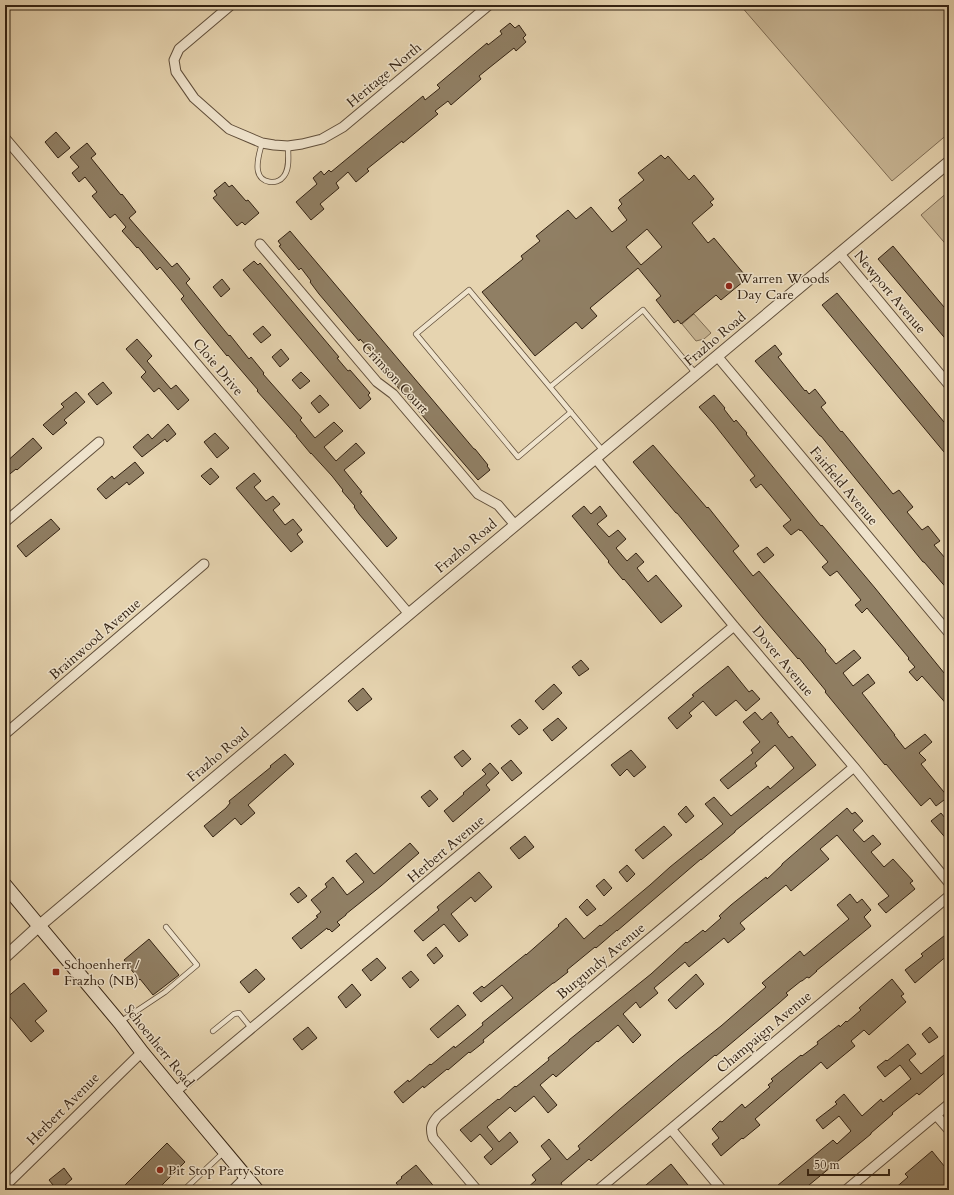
<svg xmlns="http://www.w3.org/2000/svg" width="954" height="1195" viewBox="0 0 954 1195" font-family="Cardo,serif">
  <style>
    .green { fill: #c8b695; stroke: #7e6c54 }
    .building { fill: #907f64; stroke: #332212; fill-rule: evenodd }
    .lines { fill: none; stroke-linecap: round; stroke-linejoin: round }
    .service-casing { stroke: #604e3a; stroke-width: 6 }
    .minor-casing { stroke: #604e3a; stroke-width: 11 }
    .tertiary-casing { stroke: #604e3a; stroke-width: 13 }
    .secondary-casing { stroke: #332212; stroke-width: 15 }
    .service { stroke: #efe3cc; stroke-width: 4.5 }
    .minor { stroke: #efe3cc; stroke-width: 9 }
    .tertiary { stroke: #efe3cc; stroke-width: 11 }
    .secondary { stroke: #efe3cc; stroke-width: 13 }
    .poi-dot { fill: #8f2418; stroke: #efe3cc; stroke-width: 1.5 }
    .labels { text-anchor: middle; dominant-baseline: central; stroke-width: 3; stroke-linejoin: round; paint-order: stroke }
    .street-label { font-size: 14px; fill: #332212; stroke: #efe3cc }
    .poi-label { font-size: 14px; fill: #332212; stroke: #efe3cc; text-anchor: start }
  </style>
  <rect width="100%" height="100%" fill="#e6d4b0"/>
  <filter id="stains"><feTurbulence type="fractalNoise" baseFrequency=".005" numOctaves="4"/><feColorMatrix values="0 0 0 0 .2 0 0 0 0 .09 0 0 0 0 .02 0 0 0 .5 -.17"/></filter>
  <radialGradient id="worn" r=".72"><stop offset=".6" stop-color="#630" stop-opacity="0"/><stop offset="1" stop-color="#630" stop-opacity=".3"/></radialGradient>
  <path class="green" d="M740,5h209v128l-57,48z
    M949,191v57l-28,-33z
    M694,314l17,19 -7,6 -8,2 -14,-17z"/>
  <path class="building" d="M510,23l5,5 4,-3 7,10 -3,3 3,4 -10,9 -2,-3 -35,28 2,3 -30,26 -3,-4 -13,10 3,3 -35,29 -1,-2 -35,28 2,2 -13,11 -8,-10 -12,11 3,5 -19,16 4,5 -13,11 -15,-18 21,-18 -4,-6 8,-7 3,4 5,-5 2,2 92,-76 2,4 15,-12 -3,-3 50,-42 1,2 14,-11 -2,-3z
    M56,132l14,16 -12,10 -13,-16z
    M87,143l9,11 -5,4 30,37 1,-1 14,18 -7,6 43,49 5,-4 13,16 -4,4 43,53 1,-1 19,24 2,-2 13,16 -1,1 39,44 -2,2 15,18 19,-16 9,9 -19,16 12,14 20,-18 9,10 -21,17 18,22 -2,1 37,45 -10,9 -28,-33 -5,-7 1,-1 -13,-15 1,-1 -11,-14 -21,-23v1l-15,-18h1l-40,-45 1,-1 -30,-35 -1,1 -27,-33 -19,-24 3,-3 -24,-29 -3,3 -19,-23 -1,1 -6,-7 -9,-10 4,-4 -11,-13 -5,4 -18,-22 5,-4 -12,-15 -6,5 -7,-9 7,-6 -9,-10z
    M661,155l4,4 3,-3 21,24 5,-5 20,24 -4,3 3,3 -21,18 16,20 6,-5 30,36 -4,3 4,4 -23,19 -5,-5 -35,29 -3,-4 -4,3 -18,-23 5,-4 -23,-28 -48,40 7,8 -15,13 -6,-7 -41,34 -53,-64 41,-33 -2,-3 19,-15 -4,-5 32,-26 8,9 15,-12 21,25 15,-12 -9,-12 4,-4 -3,-4 25,-20 -6,-7zM647,229l15,18 -21,18 -15,-18z
    M225,182l4,5 3,-2 14,16 2,-1 11,13 -14,12 -3,-3 -5,4 -24,-28 4,-3 -3,-4z
    M290,231l184,218h1l13,16 -1,1 3,4 -12,10 -89,-103 -19,-24 2,-1 -12,-13 -1,2 -40,-47 -9,-12 1,-1 -10,-13 -2,2 -20,-24 2,-1 -3,-4z
    M893,246l56,67v30l-71,-84z
    M254,261l4,4 2,-2 79,94 -2,1 11,13 2,-1 20,23 -2,2 3,4 -11,10 -117,-139z
    M222,279l8,10 -9,8 -8,-10z
    M837,293l112,135v30l-127,-153z
    M263,326l8,9 -10,8 -8,-9z
    M137,339l15,17 -5,5 24,28 5,-4 13,15 -11,10 -19,-22 -5,4 -13,-15 5,-5 -20,-23z
    M775,345l7,9 -4,3 27,34 1,-1 3,4 6,-5 11,14 -5,4 20,25 1,-1 51,63 6,-4 14,17 -6,5 15,18 6,-4 12,15 -6,4 11,13 4,-3v36l-25,-29h-1l-102,-126h-1l-65,-75z
    M281,349l8,10 -9,8 -8,-10z
    M301,372l9,9 -10,8 -8,-9z
    M103,382l9,11 -15,12 -9,-11z
    M76,392l9,10 -21,18 3,3 -14,12 -10,-10 21,-18 -3,-3z
    M320,395l9,10 -10,8 -8,-10z
    M714,395l11,13 -1,1 10,13 2,-2 11,13 -1,1 75,92 1,-1 53,63 74,91v28l-27,-31 -5,5 -8,-9 6,-5 -7,-8 1,-1 -42,-50 -5,5 -7,-8 6,-5 -24,-29 -7,5 -8,-9 6,-5 -27,-32 -1,1 -1,-2 -8,6 -8,-9 8,-6 -30,-36 -5,4 -6,-8 5,-4 -41,-52 -15,-17z
    M168,424l8,10 -9,8 -2,-3 -23,18 -9,-10 15,-13 4,5z
    M215,433l14,15 -12,10 -13,-16z
    M33,438l9,10 -25,22 -1,-1 -11,9v-15z
    M653,445l54,63 1,-1 31,39 -6,5 20,25 6,-5 67,79 -1,1 11,13 18,-14 7,8 -18,15 10,13 15,-12 7,9 -13,10 33,42h-1l11,14 20,-15 7,8 -13,11 7,7 -5,4 27,33 -12,9 -6,-8 -9,8 -35,-42 -1,1 -60,-73 1,-1 -27,-33 -1,1 -35,-41 -86,-105h-1l-43,-51z
    M135,462l9,11 -15,12 -2,-3 -21,17 -9,-10 15,-13 2,3z
    M211,468l8,9 -9,8 -9,-9z
    M254,473l7,8 -7,6 12,14 7,-5 7,8 -7,6 12,15 8,-6 9,11 -5,4 6,8 -12,10 -20,-23 -35,-41z
    M584,506l7,8 9,-8 7,10 -10,8 12,13 9,-7 8,9 -10,9 11,13 9,-8 8,9 -7,6 11,14 8,-7 26,31 -21,17 -37,-44 -1,1 -15,-18 1,-1 -37,-45z
    M51,519l9,10 -34,28 -9,-11z
    M767,547l7,8 -10,8 -7,-9z
    M581,660l8,9 -10,7 -7,-9z
    M728,666l21,26 3,-2 8,9 -14,12 -10,-11 -20,16 -13,-15 -14,12 3,3 -15,13 -9,-11 26,-22 -2,-1z
    M554,684l8,9 -19,17 -8,-9z
    M363,688l9,11 -15,12 -9,-10z
    M755,712l7,8 9,-8 8,10 -2,1 12,15 3,-2 24,29 -81,66v1l-34,28v-1l-84,72v-1l-21,18 -1,-1 -28,23 1,2 -14,11h-1l-70,57 1,2 -14,11 -1,-1 -21,18 -1,-1 -23,19 -1,-2 -20,17 -9,-11 14,-12 1,2 21,-18 1,1 23,-19 1,2 28,-23 -1,-2 31,-25 -11,-13 -21,17 -8,-9 9,-7 2,2 42,-34v1l33,-29 -1,-1 8,-7 18,21 16,-14 1,1 49,-41 20,-18 53,-43 -18,-20 9,-7 17,19 37,-30 2,3 24,-21 -19,-23 -20,18 2,3 -29,23 -8,-9 33,-27 -2,-3 9,-8 -17,-20z
    M558,718l9,10 -15,13 -9,-11z
    M520,719l8,9 -9,7 -8,-9z
    M463,750l8,9 -9,8 -8,-10z
    M631,750l15,17 -12,10 -7,-8 -7,7 -9,-11z
    M285,754l9,10 -46,41 7,8 -14,12 -6,-7 -22,19 -9,-11 22,-18 4,-5 -1,-2 42,-34 -1,-1z
    M511,760l11,13 -10,8 -11,-13z
    M490,763l9,10 -13,12 4,5 -37,32 -9,-11 20,-17 -1,-1 23,-19 -4,-4z
    M430,790l8,9 -9,8 -8,-10z
    M686,806l8,10 -8,7 -8,-9z
    M847,808l5,6 3,-2 8,9 -10,9 11,12 9,-7 8,9 -10,8 13,15 9,-8 20,22 -3,2 5,6 -29,24 -8,-9 11,-8 -52,-61 -17,14 9,10 -38,32 -5,-6 -46,38 5,6 -17,14 -4,-5 -35,29 -4,-5 -31,26 4,5 -18,15 -4,-6 -13,12 18,21 -8,8 -15,-18 -20,17 -1,-1 -41,36 -3,-3 -13,11 17,20 -9,8 -14,-17 -19,16 -5,-5 -23,20 12,15 11,-10 8,10 -27,23 -7,-8 9,-8 -13,-15 -9,8 -11,-12 38,-31 1,1 16,-14 1,1 33,-27 -1,-2 21,-17v-1l82,-66 35,-32 1,1 16,-13 2,2 16,-14 -2,-2 12,-11 35,-28 1,2 15,-14v-1z
    M941,813l8,10v19l-18,-21z
    M664,826l8,9 -29,24 -8,-9z
    M525,836l9,11 -15,12 -9,-11z
    M410,843l9,10 -38,33 -35,28v1l-9,7 3,3 -8,7 -3,-3 -1,1 -1,-2 -26,21 -9,-11 26,-21 -2,-1 5,-4 -10,-12 16,-13 -2,-3 8,-7 14,18 17,-13 -18,-21 10,-8 18,21z
    M627,865l8,9 -8,8 -8,-10z
    M479,872l13,15 -17,15 -4,-5 -20,17 17,21 -9,7 -15,-18 -21,17 -9,-10 25,-21 -2,-3z
    M604,879l8,9 -8,8 -8,-10z
    M299,887l8,9 -9,7 -8,-9z
    M850,894l7,9 5,-4 9,11 -7,7 7,9 -55,45h1l-8,7 -2,-1 -5,4h-1l-15,12 2,2 -9,8 -63,53 -1,-1 -21,18 -103,88 -2,-2 -28,24 1,2 -6,5h-31l11,-10 -4,-5 19,-16 -10,-13 8,-7 18,21 13,-11 -2,-3 41,-36 59,-50 43,-34 45,-39 -4,-4 38,-32 4,5 45,-37 -12,-14z
    M587,899l9,10 -9,7 -8,-9z
    M949,932v22l-34,29 -10,-13 18,-14 -2,-2z
    M149,939l30,36 -26,20 -13,-16 -1,1 -15,-20z
    M436,947l7,9 -9,8 -7,-9z
    M377,958l9,10 -15,13 -9,-11z
    M256,969l9,10 -16,14 -9,-11z
    M411,971l8,9 -9,8 -8,-10z
    M696,974l8,10 -28,25 -8,-9z
    M892,979l12,15 -3,2 5,6 -37,33 -5,-5 -13,11 4,5 -28,23 -6,-7 -66,57 5,6 -17,14 -1,-1 -21,18 -9,-12 7,-6 -7,-9 8,-8 2,1 20,-18 3,4 25,-21 -2,-2 5,-4 -2,-2 30,-24 1,1 16,-12 -1,-2 22,-17 1,2 6,-6 1,1 14,-12 -2,-2z
    M24,983l23,28 -12,10 9,10 -13,11 -26,-31v-12z
    M352,984l9,11 -15,13 -8,-11z
    M458,1005l8,10 -28,23 -8,-9z
    M308,1027l9,11 -15,12 -9,-11z
    M930,1027l8,10 -9,6 -7,-9z
    M908,1044l8,10 -7,6 12,14 23,-19 5,5v9l-30,26 -2,-2 -25,20 1,1 -22,19v1l-68,56h-31l61,-50 4,4 14,-13 -12,-15 -16,13 -7,-9 21,-16 -2,-2 9,-8 18,22 19,-17 2,3 28,-23 -11,-14 -15,12 -8,-10 9,-7 1,1z
    M167,1143l18,19 -28,28h-37z
    M932,1151l17,21v18h-56l15,-13 -3,-3z
    M671,1164l21,26h-52z
    M416,1165l21,25h-25l-3,-4 -5,4h-2l-6,-7 6,-5 -1,-1z
    M64,1168l8,11 -7,6 4,5h-12l-8,-10z"/>
  <g class="lines">
    <defs>
      <path id="service" d="M262,143c-2,8 -6,19 -4,28 2,12 19,15 26,5 6,-8 4,-21 4,-30
        M550,387l-81,-97 -53,44 102,123 53,-45
        M603,451l-53,-64 93,-77 53,64
        M120,1022l45,-30 32,-27 -31,-38
        M213,1031l21,-17 5,-1 13,16
        M184,1190l40,-38"/>
      <path id="minor" d="M231,5l-52,44 -5,11 2,12 18,26 35,31 33,14 12,2 14,1 14,-2 20,-5 21,-12 146,-122
        M5,138l404,476
        M260,244l117,138 16,12 85,100 20,11 17,20
        M840,254l109,131
        M717,356l232,277
        M595,458l139,168 120,141 95,116
        M5,522l94,-80
        M5,734l199,-170
        M175,1092l559,-466
        M936,1115l13,15
        M671,1129l51,61
        M5,1186l137,-134
        M233,1190l13,-13
        M477,1190l-44,-52c-3,-10 -2,-14 5,-22l416,-349
        M598,1190l351,-294
        M846,1190l103,-86"/>
      <path id="tertiary" d="M5,957l34,-31 370,-312 540,-452"/>
      <path id="secondary" d="M5,885l115,138 22,29 33,40 82,98"/>
    </defs>
    <use href="#service" class="service-casing"/>
    <use href="#minor" class="minor-casing"/>
    <use href="#tertiary" class="tertiary-casing"/>
    <use href="#secondary" class="secondary-casing"/>
    <use href="#service" class="service"/>
    <use href="#minor" class="minor"/>
    <use href="#tertiary" class="tertiary"/>
    <use href="#secondary" class="secondary"/>
  </g>
  <g class="poi-dot">
    <circle cx="729" cy="286" r="4"/>
    <rect x="52" y="968" width="8" height="8" rx="2"/>
    <circle cx="160" cy="1170" r="4"/>
  </g>
  <g class="labels">
    <g class="street-label">
      <text transform="translate(384 75) rotate(-40)">Heritage North</text>
      <text transform="translate(890 292) rotate(50)">Newport Avenue</text>
      <text transform="translate(715 339) rotate(-40)">Frazho Road</text>
      <text transform="translate(218 367) rotate(50)">Cloie Drive</text>
      <text transform="translate(395 378) rotate(47)">Crimson Court</text>
      <text transform="translate(844 486) rotate(50)">Fairfield Avenue</text>
      <text transform="translate(466 546) rotate(-40)">Frazho Road</text>
      <text transform="translate(95 639) rotate(-41)">Brainwood Avenue</text>
      <text transform="translate(783 661) rotate(50)">Dover Avenue</text>
      <text transform="translate(218 755) rotate(-40)">Frazho Road</text>
      <text transform="translate(446 849) rotate(-40)">Herbert Avenue</text>
      <text transform="translate(601 961) rotate(-40)">Burgundy Avenue</text>
      <text transform="translate(764 1032) rotate(-40)">Champaign Avenue</text>
      <text transform="translate(159 1046) rotate(51)">Schoenherr Road</text>
      <text transform="translate(63 1109) rotate(-45)">Herbert Avenue</text>
    </g>
    <g class="poi-label">
      <text x="737" y="278">Warren Woods<tspan x="737" dy="16">Day Care</tspan></text>
      <text x="64" y="964">Schoenherr /<tspan x="64" dy="16">Frazho (NB)</tspan></text>
      <text x="168" y="1170">Pit Stop Party Store</text>
    </g>
  </g>
  <rect width="954" height="1195" fill="none" stroke="#e6d4b0" stroke-width="20"/>
  <rect x="6" y="6" width="942" height="1183" fill="none" stroke="#332212" stroke-width="2"/>
  <rect x="10" y="10" width="934" height="1175" fill="none" stroke="#332212"/>
  <path d="M808 1169v6h81v-6" fill="none" stroke="#332212" stroke-width="2"/>
  <text x="814" y="1169" font-size="12" fill="#332212" stroke="#efe3cc" stroke-width="3" paint-order="stroke">50 m</text>
  <rect width="100%" height="100%" filter="url(#stains)"/>
  <rect width="100%" height="100%" fill="url(#worn)"/>
</svg>
